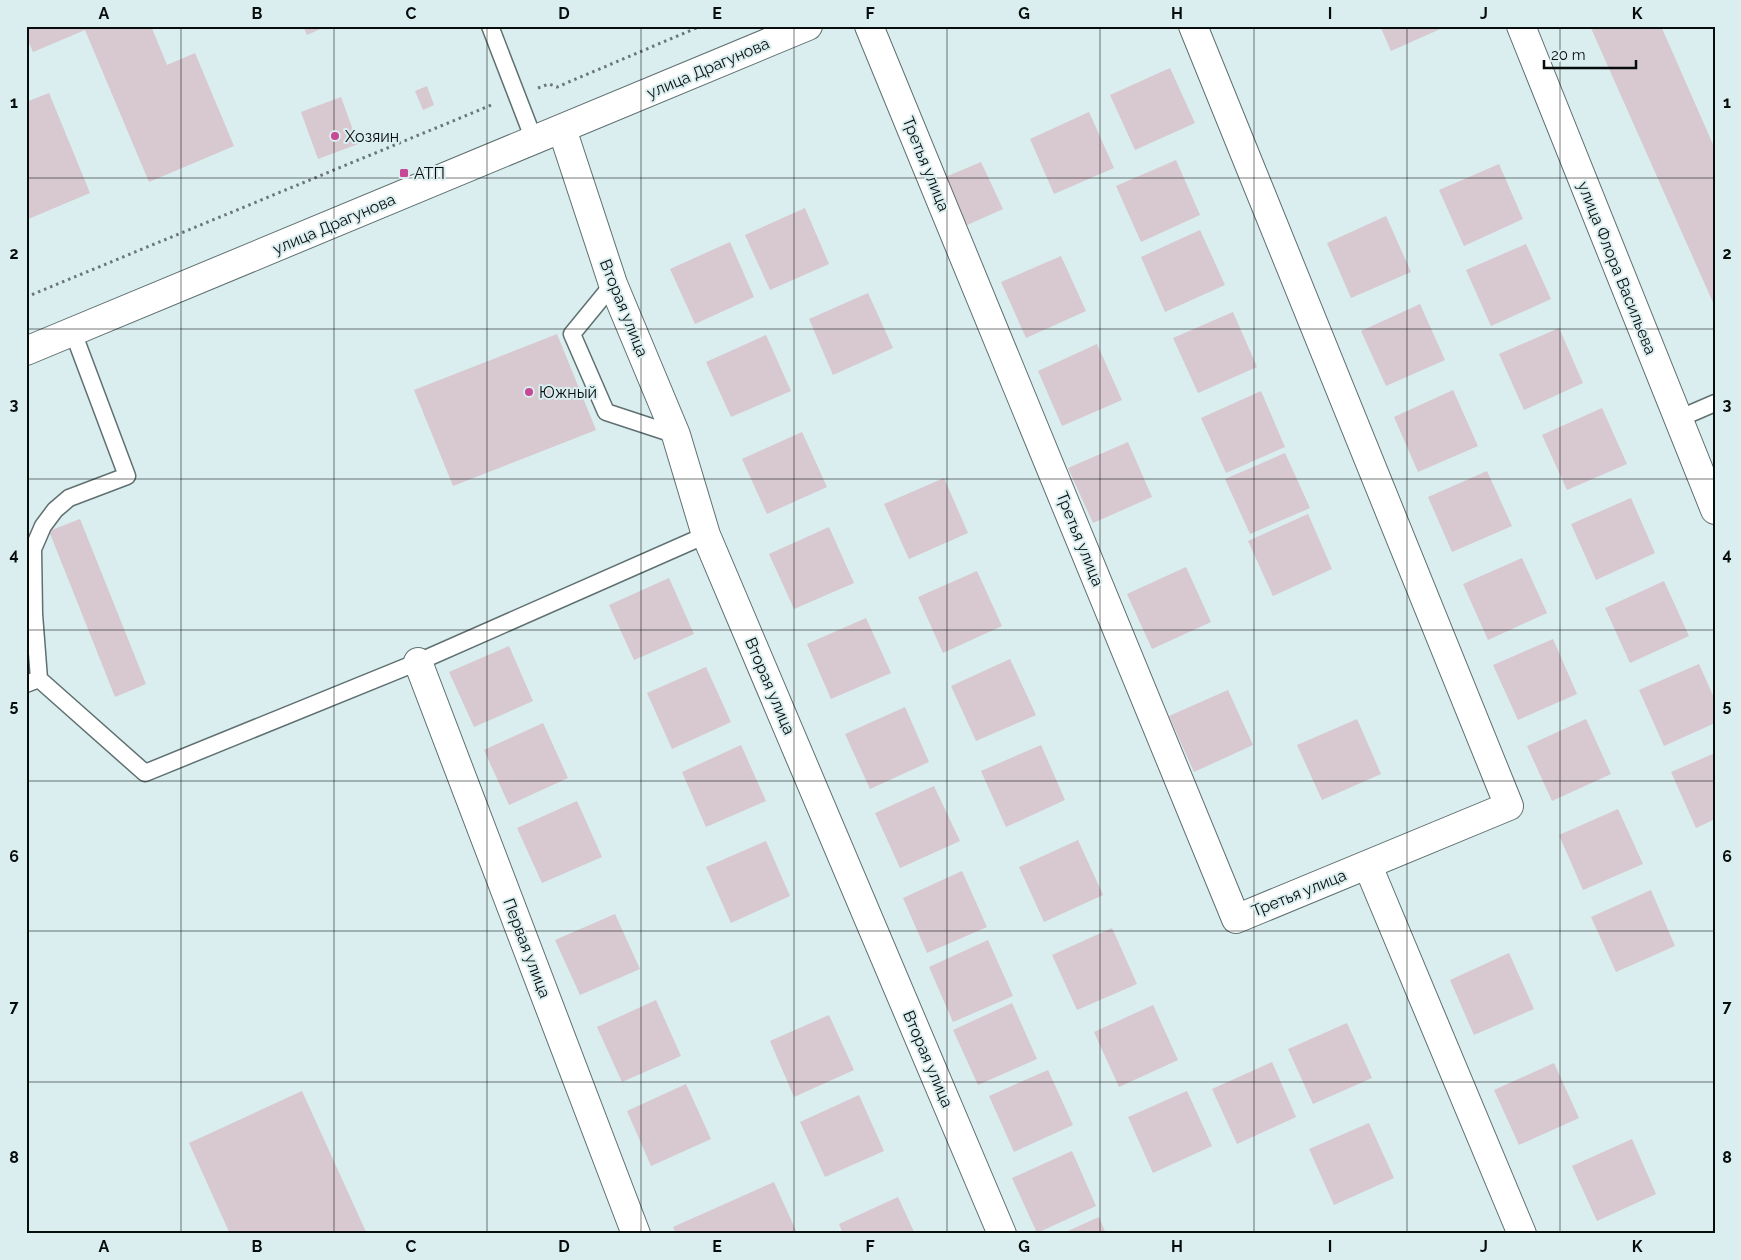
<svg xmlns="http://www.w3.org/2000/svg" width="1741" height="1260" viewBox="0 0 1741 1260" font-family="Raleway,sans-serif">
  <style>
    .building { fill: #d8c8d0 }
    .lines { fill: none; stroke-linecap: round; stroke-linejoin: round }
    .lane-casing { stroke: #5f7071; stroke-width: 19 }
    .street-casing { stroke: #5f7071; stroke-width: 30 }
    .secondary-casing { stroke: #5f7071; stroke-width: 30 }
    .path { stroke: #6a7677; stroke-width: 3; stroke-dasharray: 2.5 4; stroke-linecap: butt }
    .lane { stroke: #fff; stroke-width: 16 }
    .street { stroke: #fff; stroke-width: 28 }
    .secondary { stroke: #fff; stroke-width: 28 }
    .grid { fill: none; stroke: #070d0d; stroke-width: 1; stroke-opacity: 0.55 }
    .poi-dot { fill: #c74894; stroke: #daedef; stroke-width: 2 }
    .labels { text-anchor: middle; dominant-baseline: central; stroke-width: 4; stroke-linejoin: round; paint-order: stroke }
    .street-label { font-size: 16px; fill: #070d0d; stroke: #daedef }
    .poi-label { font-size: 16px; fill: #070d0d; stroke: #daedef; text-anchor: start }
    .neatline { fill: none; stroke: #070d0d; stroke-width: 2 }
    .grid-label { font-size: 16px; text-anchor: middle; font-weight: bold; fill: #070d0d }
  </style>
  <rect width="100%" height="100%" fill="#daedef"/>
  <path class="building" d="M26,26h125l16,39 28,-12 39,93 -85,36 -64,-152 -52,22 -7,-16z
    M303,26h24l-20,9z
    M1380,26h67l-56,25z
    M1590,26h71l54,123v158z
    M1170,68l25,55 -60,27 -25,-55z
    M427,86l7,19 -11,5 -8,-19z
    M49,93l41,100 -64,27v-118z
    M341,97l17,47 -40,15 -17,-47z
    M1089,112l25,56 -60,26 -24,-55z
    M1176,160l24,55 -59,27 -25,-56z
    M981,162l22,47 -38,17 -22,-48z
    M1499,164l24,55 -59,27 -25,-56z
    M805,208l24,56 -59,26 -25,-55z
    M1386,216l25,56 -60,26 -24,-55z
    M1200,230l25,55 -60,27 -24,-55z
    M730,242l24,55 -59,27 -25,-55z
    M1526,244l25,55 -60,27 -25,-56z
    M1061,256l25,55 -60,27 -25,-56z
    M868,293l25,55 -60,27 -24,-56z
    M1420,304l25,56 -59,26 -25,-55z
    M1233,312l24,55 -59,26 -25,-55z
    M1559,328l24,55 -59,27 -25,-56z
    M557,334l39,96 -143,56 -39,-96z
    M766,335l25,56 -60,26 -25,-55z
    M1097,344l25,56 -60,26 -24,-55z
    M1453,390l25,56 -60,26 -24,-55z
    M1261,391l24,56 -59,26 -25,-55z
    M1602,408l25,56 -60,26 -25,-55z
    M802,432l25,55 -60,27 -25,-55z
    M1128,442l24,55 -59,26 -25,-55z
    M1285,453l25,55 -60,26 -25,-55z
    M1487,471l25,55 -60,26 -24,-55z
    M944,478l24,55 -59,26 -25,-55z
    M1631,498l24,55 -59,27 -25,-56z
    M1308,514l24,55 -59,27 -25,-55z
    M80,519l66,165 -31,13 -66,-166z
    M829,527l25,56 -60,26 -25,-55z
    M1522,558l25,55 -59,27 -25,-56z
    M1186,567l25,55 -59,27 -25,-55z
    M977,571l25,55 -59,27 -25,-56z
    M669,578l25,56 -60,26 -25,-55z
    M1664,581l25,55 -59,27 -25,-55z
    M866,618l25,55 -60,26 -24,-55z
    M1553,639l24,55 -59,26 -25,-55z
    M509,646l24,55 -59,26 -25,-55z
    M1010,659l26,56 -60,26 -25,-55z
    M1699,664l16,36v23l-51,23 -25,-56z
    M706,667l25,55 -59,27 -25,-56z
    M1228,690l25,55 -59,27 -25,-56z
    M905,707l24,55 -59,27 -25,-55z
    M1357,719l24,55 -59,26 -25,-55z
    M1586,719l25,55 -59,27 -25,-55z
    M543,723l25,55 -59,27 -25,-55z
    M741,745l25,56 -60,26 -24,-55z
    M1041,745l24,55 -59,27 -25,-56z
    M1715,753v66l-19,9 -25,-56z
    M934,786l26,55 -60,27 -25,-55z
    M577,801l25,56 -60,26 -25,-55z
    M1618,809l25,55 -60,26 -24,-55z
    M1078,840l25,55 -59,27 -25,-55z
    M766,841l24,55 -59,27 -25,-56z
    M962,871l25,56 -60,26 -24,-55z
    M1651,890l24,56 -59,26 -25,-55z
    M615,914l25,55 -60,26 -25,-55z
    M1112,928l25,56 -60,26 -25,-55z
    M988,940l25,56 -60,26 -24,-55z
    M1509,953l25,56 -60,26 -24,-55z
    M656,1000l25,56 -59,26 -25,-55z
    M1012,1003l25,56 -59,26 -25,-55z
    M1153,1005l25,55 -59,27 -25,-55z
    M829,1015l25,55 -60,27 -24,-56z
    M1347,1023l25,55 -59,26 -25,-55z
    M1272,1062l24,55 -59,27 -25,-55z
    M1554,1063l25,55 -60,27 -25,-55z
    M1048,1070l25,55 -59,27 -25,-56z
    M686,1084l25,55 -60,27 -24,-55z
    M302,1091l65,143h-137l-41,-91z
    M1187,1091l25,55 -59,27 -25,-56z
    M859,1095l25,56 -59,26 -25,-55z
    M1369,1123l25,55 -60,27 -25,-56z
    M1632,1139l24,55 -59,27 -25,-55z
    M1072,1151l24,55 -59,27 -25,-55z
    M774,1182l23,51 -121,1 -3,-7z
    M898,1197l17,37h-72l-4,-10z
    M1099,1217l7,17h-45z"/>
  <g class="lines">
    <defs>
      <path id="lane" d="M490,26l44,114
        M613,284l-41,50 34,78 70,23
        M1678,419l37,-16
        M39,679l-5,-65 -1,-65 10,-23 12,-16 14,-12 58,-22 -54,-144
        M26,684l13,-5 106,94 273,-111 288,-127"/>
      <path id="street" d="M869,26l367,893 273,-113 -316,-780
        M1521,26l194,484
        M562,129l51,155 63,151 30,100 296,699
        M418,662l218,572
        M1368,866l154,368"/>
      <path id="secondary" d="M26,351l782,-325"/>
    </defs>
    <use href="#lane" class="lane-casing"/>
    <use href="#street" class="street-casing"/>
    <use href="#secondary" class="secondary-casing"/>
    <path class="path" d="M538,88l11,-4 8,3 144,-61
      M26,297l468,-193"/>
    <use href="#lane" class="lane"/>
    <use href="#street" class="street"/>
    <use href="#secondary" class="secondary"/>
  </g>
  <path class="grid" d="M181,26v1208M334,26v1208M487,26v1208M641,26v1208M794,26v1208M947,26v1208M1100,26v1208M1254,26v1208M1407,26v1208M1560,26v1208M26,178h1689M26,329h1689M26,479h1689M26,630h1689M26,781h1689M26,931h1689M26,1082h1689"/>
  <g class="poi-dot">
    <circle cx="335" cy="136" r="5"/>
    <rect x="399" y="168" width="10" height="10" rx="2.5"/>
    <circle cx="529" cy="392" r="5"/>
  </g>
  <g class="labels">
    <g class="street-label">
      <text transform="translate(708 68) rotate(-23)">улица Драгунова</text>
      <text transform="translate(926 164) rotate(68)">Третья улица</text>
      <text transform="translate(334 224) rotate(-23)">улица Драгунова</text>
      <text transform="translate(1617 268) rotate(68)">улица Флора Васильева</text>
      <text transform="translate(624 308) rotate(68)">Вторая улица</text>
      <text transform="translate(1080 539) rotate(68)">Третья улица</text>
      <text transform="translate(770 686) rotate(67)">Вторая улица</text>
      <text transform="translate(1299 893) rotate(-22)">Третья улица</text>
      <text transform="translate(527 948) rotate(69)">Первая улица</text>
      <text transform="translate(928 1059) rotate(67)">Вторая улица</text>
    </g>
    <g class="poi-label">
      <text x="345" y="136">Хозяин</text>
      <text x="414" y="173">АТП</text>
      <text x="539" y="392">Южный</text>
    </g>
  </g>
  <rect width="1741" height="1260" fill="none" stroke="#daedef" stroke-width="55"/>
  <path d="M1544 60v8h92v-8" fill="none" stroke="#070d0d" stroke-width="2.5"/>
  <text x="1551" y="60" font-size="15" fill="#070d0d" stroke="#daedef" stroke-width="4" paint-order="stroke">20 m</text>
  <rect x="28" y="28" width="1686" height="1204" class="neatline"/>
  <g class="grid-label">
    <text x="104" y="19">A</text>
    <text x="257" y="19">B</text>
    <text x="411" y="19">C</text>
    <text x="564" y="19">D</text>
    <text x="717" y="19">E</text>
    <text x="870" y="19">F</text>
    <text x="1024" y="19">G</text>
    <text x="1177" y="19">H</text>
    <text x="1330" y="19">I</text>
    <text x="1484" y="19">J</text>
    <text x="1637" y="19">K</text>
    <text x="14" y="108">1</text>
    <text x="1727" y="108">1</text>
    <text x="14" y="259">2</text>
    <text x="1727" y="259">2</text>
    <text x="14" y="410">3</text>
    <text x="1727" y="410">3</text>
    <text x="14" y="560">4</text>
    <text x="1727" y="560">4</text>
    <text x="14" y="711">5</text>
    <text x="1727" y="711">5</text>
    <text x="14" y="862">6</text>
    <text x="1727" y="862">6</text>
    <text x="14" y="1012">7</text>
    <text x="1727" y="1012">7</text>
    <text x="14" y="1163">8</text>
    <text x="1727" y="1163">8</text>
    <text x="104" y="1252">A</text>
    <text x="257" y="1252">B</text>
    <text x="411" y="1252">C</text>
    <text x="564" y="1252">D</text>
    <text x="717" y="1252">E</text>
    <text x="870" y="1252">F</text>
    <text x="1024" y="1252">G</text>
    <text x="1177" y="1252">H</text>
    <text x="1330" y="1252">I</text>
    <text x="1484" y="1252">J</text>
    <text x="1637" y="1252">K</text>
  </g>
</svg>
